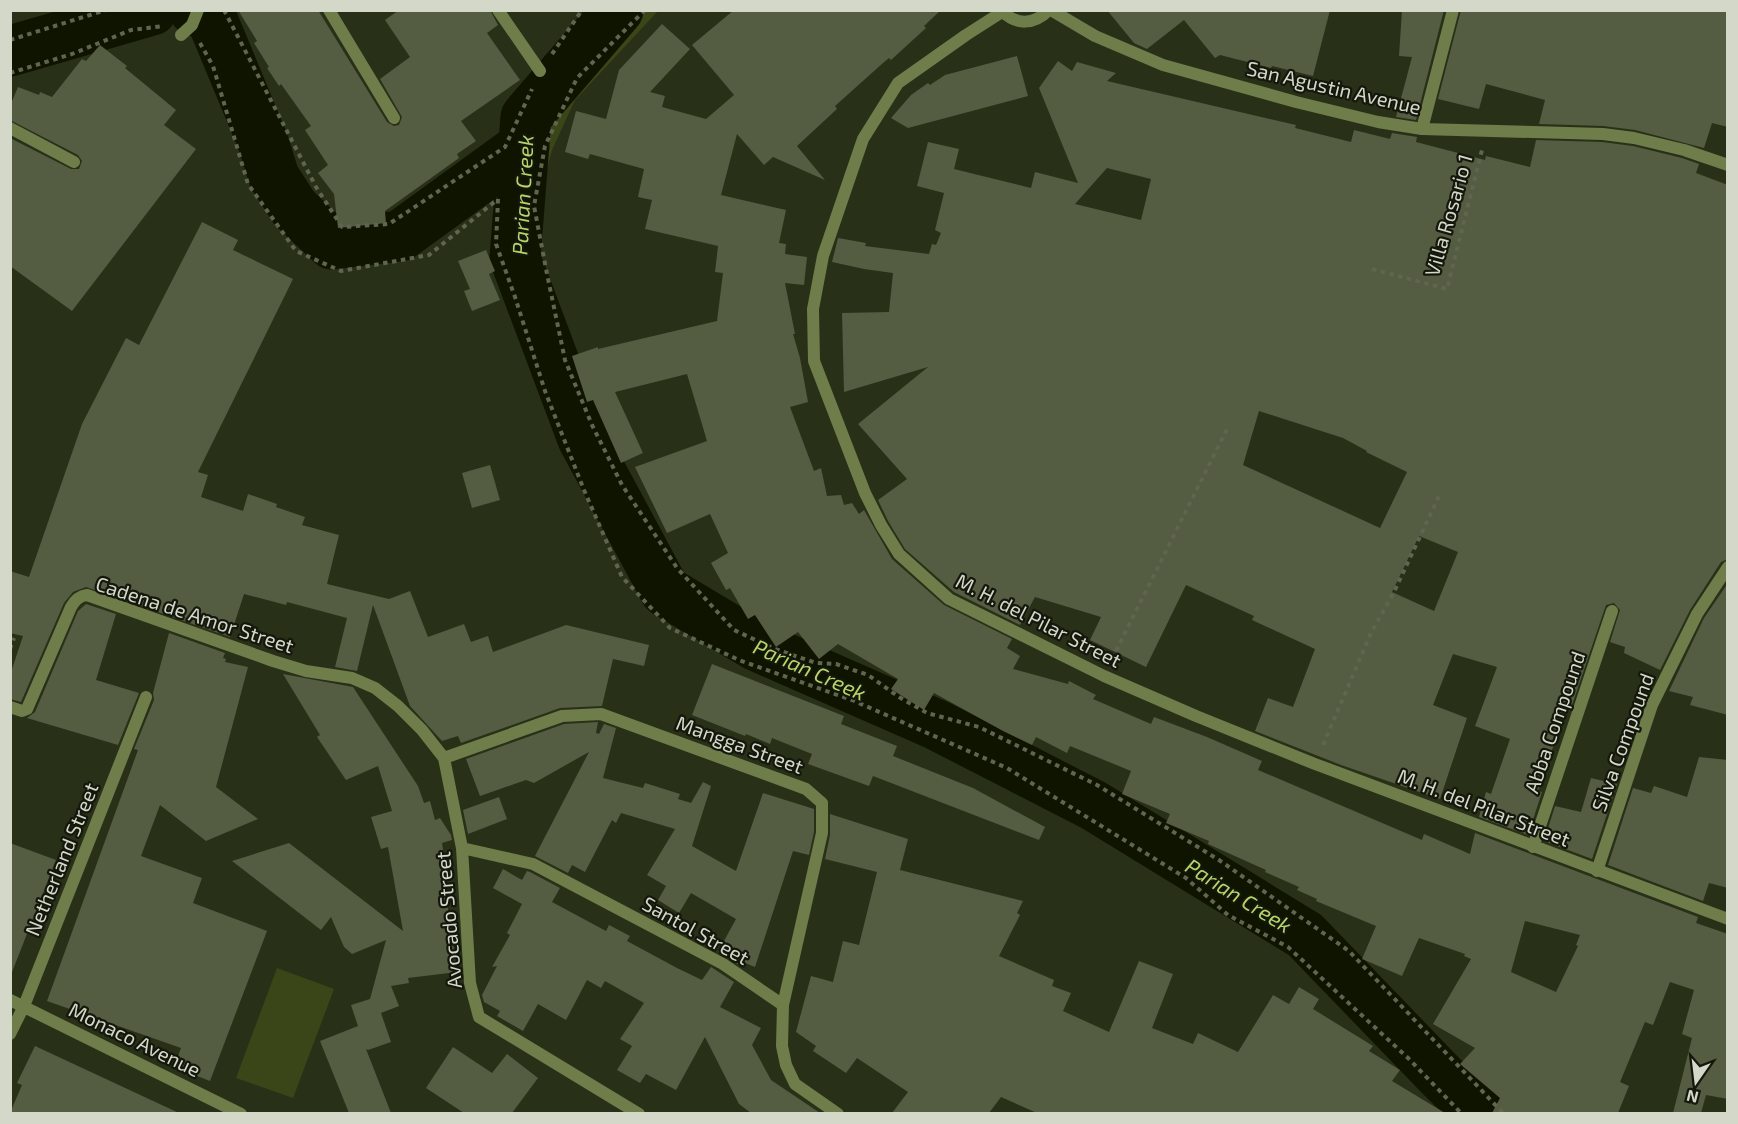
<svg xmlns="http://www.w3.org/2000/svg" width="1738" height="1124" viewBox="0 0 1738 1124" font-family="'Exo 2',sans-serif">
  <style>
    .green { fill: #3a4618 }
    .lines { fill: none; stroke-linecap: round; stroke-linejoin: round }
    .river { stroke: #0e1400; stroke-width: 51 }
    .building { fill: #545c42; fill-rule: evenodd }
    .path { stroke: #5f6550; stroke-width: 4; stroke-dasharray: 4.5 4.5; stroke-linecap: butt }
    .service { stroke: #6e7d4a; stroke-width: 12 }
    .minor { stroke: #6e7d4a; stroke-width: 12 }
    .tertiary { stroke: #6e7d4a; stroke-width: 12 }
    .labels { text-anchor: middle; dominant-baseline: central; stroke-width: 4.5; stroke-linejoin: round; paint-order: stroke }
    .street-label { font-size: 20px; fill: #d3d8c9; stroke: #14170c }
    .water-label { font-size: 21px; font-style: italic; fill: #b7d569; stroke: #14170c }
  </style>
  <rect width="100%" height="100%" fill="#293018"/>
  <path class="green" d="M627,11h31l-83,89 -23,50 -9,35 -13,-3 4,-36 30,-68z
    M277,968l57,21 -41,109 -57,-20z"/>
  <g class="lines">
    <path class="river" d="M194,10l17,7 52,125 11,35 20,31 38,36 68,-8 124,-90
      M618,10l-92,107 -11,141 68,181 82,152 92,55 180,79 156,80 212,130 137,142 38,37
      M10,51l142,-41"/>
  </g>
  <path class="building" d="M238,10h80l69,112 7,4 5,-1 3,-8 -22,-38 30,-22 -25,-37 14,-10h91l8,15 -11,8 33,47 -59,41 15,20 -19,13 2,4 -74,53 1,12 -48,5 -4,-34 -16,-21 10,-8 -23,-35 6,-4 -30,-42 -2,2 -12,-18 2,-1 -15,-24 3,-2z
    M734,10h207l-17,16 2,2 -35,32 -2,-2 -6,5 -48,43 2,3 -40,37 28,34 -52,-23 -9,8 -27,-31 -16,61 65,15 -7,33 7,1 -1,10 22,3 -3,28 -19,-2 10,51h-2l7,24 8,44 -18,5 24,64 7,-3 6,28 14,-1 3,10 8,-2 7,11 5,-4 28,49 52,46 68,34 -5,9 13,8 -7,13 55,15 1,-3 27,14 -3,4 58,25 3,-7 53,20 55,24 -4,9 164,70 2,-6 46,20 5,-21 223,84 -2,6 32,11v165l-22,-4 -5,18h-28l19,-75 -10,-4 12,-44 -24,-8 -17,43 -8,-3 -25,60 9,4 -11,27h-126l8,-15 -40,-34 15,-16 -42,-24 38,-65 -7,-3 1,-2 -46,-16 -17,38 -40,-17 14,-33 -60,-25 1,-2 -20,-9 2,-3 -34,-15 1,-2 -58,-26 1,-3 -43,-18 4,-9 -48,-20 9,-23 -61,-25 -3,7 -31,-16 -4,8 -29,-14 -69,-38 -10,17 -33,-21 7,-10 -60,-35 -19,15 -21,-27 -22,15 -21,-32 -7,4 -18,-31 -4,2 -15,-27 17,-10 -18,-39 -43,19 -32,-66 72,-26 -20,-67 -72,18 28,61 -22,10 -28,-63 -6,2 -15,-46 26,-9v2l119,-28 6,-48 -8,-1 3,-26 -73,-17 7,-29 -14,-3 6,-28 -54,-15 -2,5 -23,-7 11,-41 30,8 13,-49 43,-46 28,25 -40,43 15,4 -3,11 44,12 28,-24 -42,-50zM1525,921l55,14 -4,10 2,1 -22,46 -45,-20z
    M1107,10h223l-17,66 -41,-10 -1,2 -51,-13 -5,3 -31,-38 -37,29 -13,-6z
    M1402,10h42l-28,110 -20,-3 16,-60 -13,-1z
    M1461,10h267v117l-16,-4 -8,25 -69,-18 -32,-4 -64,-2 6,-24 -59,-16 -7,25 -41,-10z
    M100,45l27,21 -2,2 51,42 -12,15 32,24 -124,162 -62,-45v-128l61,31h8l3,-8 -4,-6 -68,-35v-14l8,-19 21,8 1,-3 12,5 30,-38 4,2z
    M1017,56l11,40 -120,32 -17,-10 20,-23 17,-12 2,2 15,-10z
    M1058,61l14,10 5,-9 39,11 -9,8 189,44 -1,3 56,14 3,-12 36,9 2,-6 25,4 -1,5 69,18 1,-4 44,11 6,-27 66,2 31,4 49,12 17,6 -3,9 32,12v374l-7,3 -31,48 -30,60 -36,-17 1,-6 -15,-5 10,-32 -6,-7 -8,2 -36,106 -4,-2 -28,82 4,1 -14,43 -49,-18 7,-25 5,2 19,-55 -35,-13 22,-59 -44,-13 -20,51 34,13 -27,81 -99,-34 -86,-34 13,-33 25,9 22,-58 -63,-29 2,-4 -68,-31 -40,82 -56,-27 11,-23 -66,-20 -15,28 -66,-33 -49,-43 -17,-28 -10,-21 29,-21 -49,-55 70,-57 -84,25 -2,-79 47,-1 4,-39 -29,-4 -32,-7 6,-24 28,5 -1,3 64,8 3,-10 4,1 5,-12 -6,-3 9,-37 -27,-7 11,-44 31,7 -5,20 77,19 4,-16 43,11 -39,-95zM1107,168l44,11 -10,41 -66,-16zM1259,411l84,27 24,13 -1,1 41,20 -27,56 -137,-63zM1419,536l39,16 -24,59 -42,-19z
    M202,222l36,18 -5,10 60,29 -95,193 10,3 -7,22 42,14 5,-17 29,10 -1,3 29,10 -3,8 37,10 -12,49 62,15 21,-8 18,46 36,-13 7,18 17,-6 5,16 73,-27 83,20 -5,21 -31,-7 -11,47 -42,2 -99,35 -3,-7 -16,5 -32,-35 -37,-101 -16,66 -22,-4 12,-49 -60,-16 -1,3 -42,-11 -14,43 -144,-50 -13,5 -9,11 -43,99 -11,-3v-24l13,-39 -13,-3v-62l19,6 53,-153 44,-86 13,7z
    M486,250l9,21 -6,3 11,26 -28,11 -8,-20 6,-2 -12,-28z
    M490,465l10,35 -28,8 -10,-35z
    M1728,583v132l-38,-10 3,-8 -24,-6 35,-73z
    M86,604l30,10 -20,66 43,13 -21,52 -91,-27 8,-6 43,-101z
    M169,633l56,20 -2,5 3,1 -1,3 23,5 -32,120 42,32 -52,22 -46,-36 -19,51 61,22 -9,25 74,28 -57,150 -36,-14 7,-19 -134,-47 91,-251 -4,-1 20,-49 -1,-7z
    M712,664l132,52 -3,8 56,22 -4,10 80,32 72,39 -6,13 -166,-64 -4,10 -61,-22 4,-10 -40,-16 -2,6 -24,-10 -1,2 -53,-21z
    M283,674l70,13 65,99 6,17 6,-2 5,19 5,-2 11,17 1,5 -10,3 3,19 -4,-2 16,112 -49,6 1,5 -18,3 8,20 -18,7 10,29 -23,8 -2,-1 25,64h-42l-29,-72 38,-15 -7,-21 19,-6 16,-59 -34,14 -8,-7 -13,-30 -10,13 -89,-69 57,-18 114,88 -15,-84 -7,2 -10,-32 21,-6 -14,-45 -32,14 -29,-43 3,-2z
    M598,722l-2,11 3,1 5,-10 12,4 -13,50 40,10 2,-5 35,11 -2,5 13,4 12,-21 8,4 -19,60 44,25 27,-78 51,16v23l-5,23 -16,-4 -38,116 -10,-4 -3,4 -24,-15 18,-33 -45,-26 -12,20 -21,-13 8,-14 -19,-11 28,-46 -54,-16 -5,10 -4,-3 -27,52 -13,-7 -4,8 -33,-17 54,-104 -55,31 -8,-3 -46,16 -14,-37 98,-35z
    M1699,757l29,3v128l-19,-5 -6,18 -95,-36 25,-77 18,5 3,-7 33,11z
    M1591,778l26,6 -25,75 -48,-18 11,-35 26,6z
    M499,797l8,22 -39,15 -5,-24z
    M830,814l78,25 -8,31 123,31 -6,12 3,2 -21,41 55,24 -2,6 19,7 -8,18 46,21 30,-71 34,13 -21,54 41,16 5,-11 40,19 35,-57 16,9 10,-17 20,12 -6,10 60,37 -4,5 31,19 -8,11 53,32h-408l-36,-16 -12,16h-97l16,-21 -51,-34 -11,15 -33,-22 3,-5 -20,-14 15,-56 22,6 10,-41 16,4 18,-73 -52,-13 5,-24z
    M10,843l46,17 -44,112h-2z
    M503,869l19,11 5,-9 3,1 30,16 -8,14 54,29 3,-6 21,11 -3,5 50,27 25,12 9,-13 23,15 -14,25 41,21 -9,17 19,35 49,33h-69l-12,-9 -34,-67 -29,53 -30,-16 -6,9 -23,-13 15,-24 -12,-7 24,-36 -39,-22 -4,7 -14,-8 -21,40 -28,-16 -15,27 -26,-15 3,-5 -16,-9 -2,-7 15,-29 -5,1 18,-32 -3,-2 15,-29 -29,-16z
    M35,1046l144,67h-169l12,-28 -5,-2z
    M453,1047l39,26 15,-19 31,24 -26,35h-48l-38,-25z"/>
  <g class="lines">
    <path class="path" d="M224,10l92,177 26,40 47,-3 116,-77 27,-58
      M645,10l-68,68 -32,68 -11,60 13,68 18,86 27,65 30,60 55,83 57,62 41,19 41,14 20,1 32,11 31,22 28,16 52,14 118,58 122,75 130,91 155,163
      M10,40l96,-30
      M200,43l13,23 35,118 48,67 45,20 88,-16 69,-56
      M552,54l30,-44
      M10,73l62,-19 59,-24 33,-4
      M498,199l-2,45 19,53 30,94 39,99 38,87 48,51 69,32 113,40 155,68 179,110 42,37 60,32 120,111 54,56
      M1372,269l75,20 35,-139
      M10,649l4,-11
      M1112,659l116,-232
      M1323,745l48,-112 23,-41 45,-96"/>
    <path class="service" d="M329,10l65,108
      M498,10l42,61
      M10,128l64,34
      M1422,129l31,-119
      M1533,847l79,-236
      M1597,871l55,-166 45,-91 31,-47"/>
    <path class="minor" d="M181,35l11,-10 6,-15
      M10,707l12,4 5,-2 44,-102c4,-7 8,-11 16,-12l186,66 33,10 46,7 23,10 23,18 24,24 22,28 18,90 8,135 9,34 160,97
      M444,758l118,-42 39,-2 205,75 16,14v30l-39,172 -1,41 4,19 9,19 43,30
      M462,848l71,16 190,100 60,41
      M10,1000l231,114
      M10,1034l14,-28 122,-309"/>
    <path class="tertiary" d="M1001,10c15,16 33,15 48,0
      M1051,10l44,26 68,29 133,37 82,20 44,7 181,5 31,4 50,12 44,15
      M1002,12l-36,23 -68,48 -35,56 -40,117 -10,53 1,52 51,132 16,32 18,29 50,45 155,77 92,40 119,48 413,155"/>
  </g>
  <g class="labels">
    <g class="street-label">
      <text transform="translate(1334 87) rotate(13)">San Agustin Avenue</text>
      <text transform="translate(1448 215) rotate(-74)">Villa Rosario 1</text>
      <text transform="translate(195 614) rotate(18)">Cadena de Amor Street</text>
      <text transform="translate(1039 620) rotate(27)">M. H. del Pilar Street</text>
      <text transform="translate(1554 722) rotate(-71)">Abba Compound</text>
      <text transform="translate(1622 742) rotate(-70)">Silva Compound</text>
      <text transform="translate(740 744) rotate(20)">Mangga Street</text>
      <text transform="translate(1484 807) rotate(21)">M. H. del Pilar Street</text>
      <text transform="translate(61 859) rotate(-68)">Netherland Street</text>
      <text transform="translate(448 920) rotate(-95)">Avocado Street</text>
      <text transform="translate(696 930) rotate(29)">Santol Street</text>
      <text transform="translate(135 1039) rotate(26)">Monaco Avenue</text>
    </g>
    <g class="water-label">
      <text transform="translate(522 195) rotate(-87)">Parian Creek</text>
      <text transform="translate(810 669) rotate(24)">Parian Creek</text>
      <text transform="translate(1239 895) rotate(32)">Parian Creek</text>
    </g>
  </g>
  <rect width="1738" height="1124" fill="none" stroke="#d3d8c9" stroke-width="24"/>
  <g transform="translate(1696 1082) rotate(194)" stroke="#14170c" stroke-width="4.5" paint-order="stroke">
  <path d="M0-4.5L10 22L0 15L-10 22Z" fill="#d3d8c9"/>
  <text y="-9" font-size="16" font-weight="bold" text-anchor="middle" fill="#d3d8c9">N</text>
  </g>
</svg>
